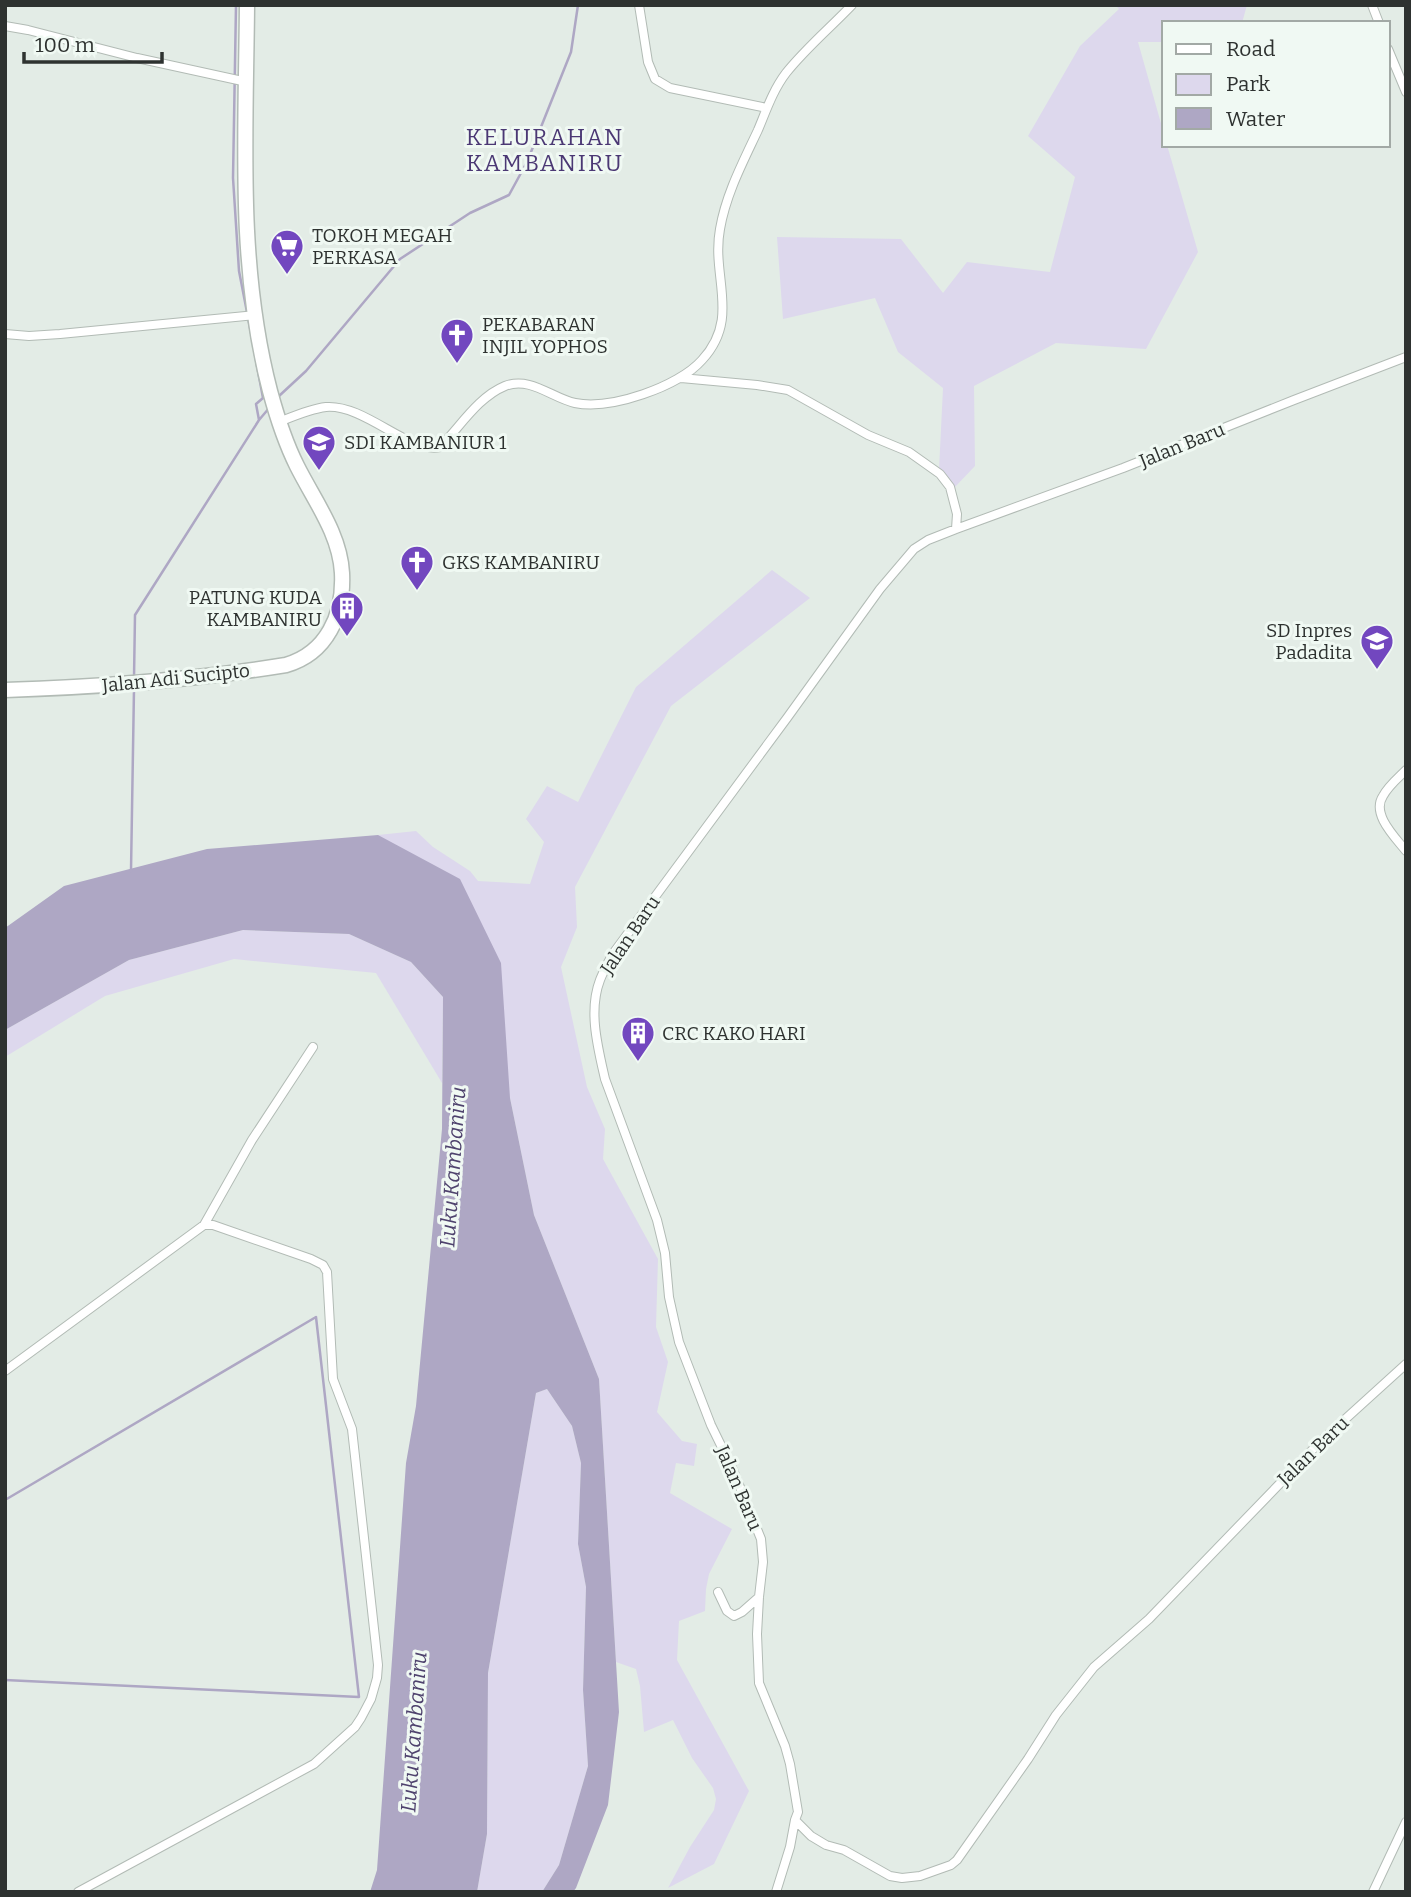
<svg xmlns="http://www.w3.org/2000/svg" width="1411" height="1897" viewBox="0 0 1411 1897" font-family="Bitter,serif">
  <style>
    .green { fill: #ddd8ed }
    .water { fill: #aea7c4 }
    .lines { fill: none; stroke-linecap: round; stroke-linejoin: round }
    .stream { stroke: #aea7c4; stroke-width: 2.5 }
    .street-casing { stroke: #b2bbb5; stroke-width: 10 }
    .highway-casing { stroke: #b2bbb5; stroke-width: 17 }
    .street { stroke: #fff; stroke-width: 8 }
    .highway { stroke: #fff; stroke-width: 14 }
    .labels { text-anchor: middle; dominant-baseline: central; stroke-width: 6; stroke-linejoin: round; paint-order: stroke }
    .poi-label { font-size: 19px; fill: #2e3230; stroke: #f0f9f3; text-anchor: start }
    .street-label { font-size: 19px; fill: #2e3230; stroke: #f0f9f3 }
    .water-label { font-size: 21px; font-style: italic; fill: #4e426d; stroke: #f0f9f3 }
    .quarter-label { font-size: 23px; letter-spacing: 2px; fill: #4b3874; stroke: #f0f9f3 }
  </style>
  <rect width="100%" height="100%" fill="#e3ece6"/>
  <path class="green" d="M1115,5h132l-5,18h-78v19h-26l26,92v11h3l31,107 -52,97 -90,-6 -82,43 1,80 -21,22 -15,-18 4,-82 -45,-36 -23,-54 -92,21 -6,-82 124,2 42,54 24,-31 83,10 25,-95 -47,-41 52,-90 39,-37z
    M772,570l38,28 -139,108 -96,181 2,40 -16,40 26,120 18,42 -2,30 55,100 -2,68 12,35 -11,50 25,29 15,3 -3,22 -18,-3 -6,30 62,36 -23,45 -3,15 -1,22 -26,10 -2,39 72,131 -35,73 -46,24 22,-41 24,-37 2,-11 -3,-11 -21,-30 -19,-38 -29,12 -4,-46 -4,-17 -20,-7 -17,-283 -65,-164 -24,-117 -132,-263 38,-4 17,16 37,24 8,10 52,3 14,-42 -18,-23 21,-33 31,16 58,-115z
    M243,930l106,4 62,28 32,35 -1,86 -66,-110 -142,-14 -129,37 -100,61v-27l124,-70z
    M547,1389l25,37 9,37 -3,81 8,43 -3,103 5,76 -29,99 -17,27h-65l10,-58 1,-161 48,-280z"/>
  <path class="water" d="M378,835l82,44 41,84 9,135 24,117 65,164 20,333 -11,93 -32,83 -3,4h-31l17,-27 29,-99 -5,-76 3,-103 -8,-43 3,-81 -9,-37 -25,-37 -11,4 -48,280 -1,161 -10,58h-107l7,-22 29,-407 10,-57 26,-277 1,-132 -32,-35 -62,-28 -106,-4 -114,30 -124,70v-102l59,-42 143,-37z"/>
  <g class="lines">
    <path class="stream" d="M236,5l-3,173 6,93 13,67
      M255,355l8,43 -7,6 3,16
      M279,396l27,-25 94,-112 70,-46 39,-18 18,-33 44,-110 7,-47
      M134,678l1,-63 124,-195 11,-13
      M131,871l3,-182
      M5,1500l311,-183 43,380 -354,-17"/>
    <defs>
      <path id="street" d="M639,5l9,57 7,17 15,9 97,20
        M1372,5l7,18
        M5,26l23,4 109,28 110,24
        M1388,49l18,43
        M5,334l24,2 31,-2 196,-19
        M1406,357l-112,43 -171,68 -167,61 -28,11 -14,9 -34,40 -93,129 -175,237c-4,8 -9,17 -12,25 -12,31 -2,68 5,99l52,141 8,33 4,44 10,45 32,83 22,45 28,69 2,23 -4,35 -2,37 2,49 26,63 5,18 8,48 -3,8 16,16 15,9 18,5 46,26 12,2 18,-2 31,-11 6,-5 71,-101 28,-44 38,-48 55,-48 171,-177 86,-78
        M681,378l76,7 31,5 80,45 41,17 31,22 10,13 7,27 -1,15
        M279,422c15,-6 31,-13 47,-15 39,-3 83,47 114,40 20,-20 38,-50 65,-61 25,-10 47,12 70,17 36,7 103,-16 127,-43 39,-42 9,-83 18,-131 6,-35 23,-67 38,-99 8,-19 15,-40 28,-57 20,-25 44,-45 66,-68
        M1406,770c-8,8 -18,16 -23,26 -12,18 12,41 23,55
        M204,1225l48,-85 61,-93
        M5,1371l199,-146h9l98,34 12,6 4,7 6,107 19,50 26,236 -1,13 -6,21 -10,19 -6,9 -41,37 -236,128
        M718,1592l9,19 7,5 8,-4 17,-15
        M776,1892l14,-45 5,-27
        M1373,1892l33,-70"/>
      <path id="highway" d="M5,690c94,-3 188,-10 281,-25 41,-12 58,-50 56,-92 -2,-39 -28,-73 -45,-107 -12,-24 -20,-49 -27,-75 -33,-126 -24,-257 -23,-386"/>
    </defs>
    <use href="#street" class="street-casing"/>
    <use href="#highway" class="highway-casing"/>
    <use href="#street" class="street"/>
    <use href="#highway" class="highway"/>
  </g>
  <defs>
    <symbol id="supermarket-pin" viewBox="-11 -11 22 30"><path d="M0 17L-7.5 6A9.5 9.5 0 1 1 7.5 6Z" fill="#7247bf" stroke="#f0f9f3"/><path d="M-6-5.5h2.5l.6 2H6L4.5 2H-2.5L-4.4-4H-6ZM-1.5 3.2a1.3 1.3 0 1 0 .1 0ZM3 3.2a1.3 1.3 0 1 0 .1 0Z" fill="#fff"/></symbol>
    <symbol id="church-pin" viewBox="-11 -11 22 30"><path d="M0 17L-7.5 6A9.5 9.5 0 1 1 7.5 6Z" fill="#7247bf" stroke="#f0f9f3"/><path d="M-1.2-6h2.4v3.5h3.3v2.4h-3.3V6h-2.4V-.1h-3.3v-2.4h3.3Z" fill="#fff"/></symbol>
    <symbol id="school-pin" viewBox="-11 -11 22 30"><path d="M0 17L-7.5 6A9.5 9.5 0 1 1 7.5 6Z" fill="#7247bf" stroke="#f0f9f3"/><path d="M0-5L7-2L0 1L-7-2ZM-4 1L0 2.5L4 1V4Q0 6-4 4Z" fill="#fff"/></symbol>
    <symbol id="building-pin" viewBox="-11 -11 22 30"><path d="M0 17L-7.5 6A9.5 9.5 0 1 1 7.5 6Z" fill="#7247bf" stroke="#f0f9f3"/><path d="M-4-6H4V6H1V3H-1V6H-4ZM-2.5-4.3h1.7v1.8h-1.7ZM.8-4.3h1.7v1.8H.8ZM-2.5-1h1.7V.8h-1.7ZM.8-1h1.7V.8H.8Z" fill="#fff"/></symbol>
  </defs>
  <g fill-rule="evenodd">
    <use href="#supermarket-pin" x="268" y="227" width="38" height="52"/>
    <use href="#church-pin" x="438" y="316" width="38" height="52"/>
    <use href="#school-pin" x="300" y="423" width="38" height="52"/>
    <use href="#church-pin" x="398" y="543" width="38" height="52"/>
    <use href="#building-pin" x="328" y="589" width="38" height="52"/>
    <use href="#school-pin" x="1358" y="622" width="38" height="52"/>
    <use href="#building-pin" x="619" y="1014" width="38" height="52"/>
  </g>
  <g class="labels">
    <g class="poi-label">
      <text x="312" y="235">TOKOH MEGAH<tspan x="312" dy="22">PERKASA</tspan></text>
      <text x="482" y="324">PEKABARAN<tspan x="482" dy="22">INJIL YOPHOS</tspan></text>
      <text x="344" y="442">SDI KAMBANIUR 1</text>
      <text x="442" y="562">GKS KAMBANIRU</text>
      <text x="322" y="597" text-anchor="end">PATUNG KUDA<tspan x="322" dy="22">KAMBANIRU</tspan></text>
      <text x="1352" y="630" text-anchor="end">SD Inpres<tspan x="1352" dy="22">Padadita</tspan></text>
      <text x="662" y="1033">CRC KAKO HARI</text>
    </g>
    <g class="street-label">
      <text transform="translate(1182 445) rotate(-22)">Jalan Baru</text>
      <text transform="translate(176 678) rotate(-6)">Jalan Adi Sucipto</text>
      <text transform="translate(630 935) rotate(-56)">Jalan Baru</text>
      <text transform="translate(1313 1451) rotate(-44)">Jalan Baru</text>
      <text transform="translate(739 1488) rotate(67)">Jalan Baru</text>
    </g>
    <g class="water-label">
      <text transform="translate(453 1167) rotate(-86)">Luku Kambaniru</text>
      <text transform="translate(414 1732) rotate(-86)">Luku Kambaniru</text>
    </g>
    <g class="quarter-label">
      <text x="545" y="137">KELURAHAN<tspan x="545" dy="26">KAMBANIRU</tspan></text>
    </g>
  </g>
  <rect width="1411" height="1897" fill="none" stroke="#2e3230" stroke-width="14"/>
  <rect x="1162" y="21" width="228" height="126" fill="#f0f9f3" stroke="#a2a9a5" stroke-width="2"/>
  <rect x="1176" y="44" width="35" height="10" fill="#ffffff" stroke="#a2a9a5" stroke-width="2"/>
  <text x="1226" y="56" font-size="21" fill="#2e3230">Road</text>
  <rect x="1176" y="74" width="35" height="21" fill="#ddd8ed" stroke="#a2a9a5" stroke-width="2"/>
  <text x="1226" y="91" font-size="21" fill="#2e3230">Park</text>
  <rect x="1176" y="108" width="35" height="21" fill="#aea7c4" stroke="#a2a9a5" stroke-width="2"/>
  <text x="1226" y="126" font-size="21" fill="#2e3230">Water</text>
  <path d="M24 52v10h138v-10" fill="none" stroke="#2e3230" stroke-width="3.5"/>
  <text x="35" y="52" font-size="21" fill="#2e3230" stroke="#f0f9f3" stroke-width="5" paint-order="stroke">100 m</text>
</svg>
